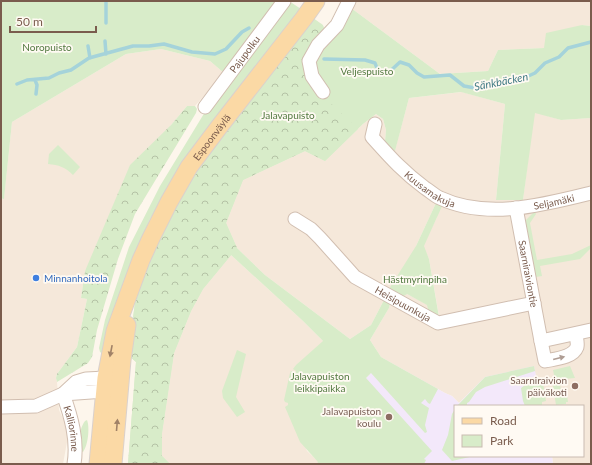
<svg xmlns="http://www.w3.org/2000/svg" width="592" height="465" viewBox="0 0 592 465" font-family="Lato,sans-serif">
  <style>
    .residential { fill: #f5e8da; fill-rule: evenodd }
    .education { fill: #f3e8fa }
    .green { fill: #d8ecc9 }
    .forest { fill: url(#forest-crowns) }
    .lines { fill: none; stroke-linecap: round; stroke-linejoin: round }
    .stream { stroke: #a5d3da; stroke-width: 3.5 }
    .minor-casing { stroke: #d1beb0; stroke-width: 15 }
    .major-casing { stroke: #dad1cd; stroke-width: 19 }
    .minor { stroke: #fff; stroke-width: 13 }
    .major { stroke: #fbd9a5; stroke-width: 17 }
    .oneway { fill: #a18267 }
    .oneway2 { fill: #af9d94 }
    .shop-dot { fill: #3f7fe0; stroke: #fffaf3; stroke-width: 1.5 }
    .education-dot { fill: #8d6e63; stroke: #fffaf3; stroke-width: 1.5 }
    .labels { text-anchor: middle; dominant-baseline: central; stroke-width: 3.5; stroke-linejoin: round; paint-order: stroke }
    .park-label { font-size: 10px; fill: #537a41; stroke: #fffaf3 }
    .street-label { font-size: 10px; fill: #7a5c4d; stroke: #fffaf3 }
    .shop-label { font-size: 10px; fill: #366cbe; stroke: #fffaf3; text-anchor: start }
    .education-label { font-size: 10px; fill: #785e54; stroke: #fffaf3; text-anchor: end }
    .water-label { font-size: 11px; font-style: italic; fill: #437c86; stroke: #fffaf3 }
  </style>
  <defs>
    <pattern id="forest-crowns" width="20" height="18" patternUnits="userSpaceOnUse"><rect width="20" height="18" fill="#d8ecc9"/><path d="M2 6a3 3 0 1 1 6 0M12 15a3 3 0 1 1 6 0" fill="none" stroke="#b4c2a5"/></pattern>
  </defs>
  <rect width="100%" height="100%" fill="#fdf6ec"/>
  <path class="residential" d="M354,1h237v25l-9,-1 -38,23 -46,2 -10,21 -48,3 -89,-66z
    M161,49l49,12 14,12 -29,33h-8l-16,19 -86,146 -4,27 6,1 -10,48 -20,27 -1,4 1,4 2,28 10,21 -6,33h-62v-266h3l8,-76 114,-68z
    M462,92l43,12 -9,96h27l11,-88 27,8 30,-2v346h-38l-1,-8h31v-50h-41l-8,-39 -49,10 -26,26 -7,-7 -7,-3 -64,-36 -11,-17 19,-32 1,-5 -6,-3 -13,25 -21,14 -85,-64 -28,-27 -11,-25 17,-43 62,-29 20,10 38,-37 13,-10 7,5 3,11 -1,11 10,9 14,-52zM436,203l1,14 -14,29 6,13 10,57 -11,-11 -21,-11 9,-48z
    M231,255l72,66 23,23 -35,37 -3,23 19,47 14,13h-151l-8,-8v-23l12,-80 17,-42 12,-22z"/>
  <path class="education" d="M384,359l61,34 7,3 7,7 26,-26 49,-11 8,40h-87v50h97l1,8h-211l24,-86z"/>
  <path class="green" d="M1,1h277l-54,72 -14,-12 -49,-12 -35,5 -114,68 -8,77 -3,-1z
    M289,2l3,1 9,6 -125,166 -26,44 -13,29 -34,106 -3,-2 -1,-4 6,-28 24,-73 31,-61 48,-79z
    M351,8l89,66 48,-3 10,-21 46,-2 2,-15 36,-8 9,1v92l-30,2 -26,-7 -12,87h-27l9,-96 -44,-12 -52,6 -14,53 -5,-4 -5,-6 1,-11 -3,-11 -7,-5 -13,10 -38,37 -20,-10 -62,29 -17,43 11,25 28,27 85,64 21,-14 13,-25 6,3 -1,5 -19,32 11,17 57,32 -8,15 -2,-1 -3,-4 -4,4 8,5 -4,17 2,7 -2,1 -54,-60 -5,5 66,73 -8,8 2,1 -2,4h-107l1,-2 -18,-20 -15,-35 3,-2v-2l-3,-1 -1,-2 6,-27 1,-2 4,2 1,-2 -3,-2 3,-4 27,-24 -20,-20 -72,-66 -28,34 -12,22 -17,42 -12,80v23l8,8h-42l8,-102 -8,-7 7,-52 139,-233 39,-52 11,9 -10,38 4,-12z
    M58,145l22,22 -7,8c-8,-8 -14,-10 -25,-11l1,-10z
    M436,203l7,1 -19,42 5,13 10,58 -10,-4 -2,-8 -20,-11 -5,3 -13,-8 27,-43z
    M534,212h1l1,2 -6,9 7,37 35,-6 19,-9v3l-11,11 -40,7 2,10 -6,1 -11,-56z
    M237,350l9,4 -10,43 9,15 -8,5 -14,-19 -1,-7z
    M534,366l1,5 -50,16 -9,5 -7,10 -2,1v3h-10l28,-29z
    M570,366l5,12 -11,1 1,3 -5,2 2,12 5,-1 1,7h-2v2l-10,1 -4,-24 3,-1 -2,-10z
    M538,379v4h5l3,18 -4,1v4h-17l-2,-5 -2,-13 7,-5z
    M455,409v47h19l-22,5 -10,-11 6,-15 4,-21z
    M87,420c3,7 1,26 -4,32l-2,-1c-1,-12 -3,-20 4,-30z"/>
  <path class="forest" d="M313,18l10,7 1,5 -20,31 17,33 37,35 -33,32 -20,-10 -62,29 -17,43 11,25 -34,41 -12,22 -17,42 -12,80v23l8,8h-42l8,-102 -8,-7 7,-52 20,-58 31,-59 37,-53 51,-63z
    M187,106h8l2,3 -1,4 -61,101 -17,45 -21,71 -5,27 -4,6 -31,19 -1,-4 1,-4 20,-27 10,-48 -6,-1 4,-27 45,-106 41,-40z"/>
  <g class="lines">
    <path class="stream" d="M106,1v22
      M105,41l1,13
      M88,46l2,12
      M324,59l41,1 10,3 3,8 9,3 13,-12 9,3 8,8 7,4 26,-2 14,11 11,2 14,-5 18,-1 17,-4 11,-5 10,-10 14,-6 9,-9 23,-6
      M35,80l2,5 -1,9
      M17,84l10,-4 22,-2 10,-5 12,-3 18,-12 44,-12h16l15,-2 28,8 23,2 11,-5 16,-17 7,-4"/>
    <defs>
      <g id="minor">
        <path d="M323,92l-11,-16 -3,-15 9,-16 19,-20 12,-24"/>
        <path id="s1" d="M205,107l79,-106"/>
        <path id="s2" d="M375,124l-3,13c18,20 31,35 53,51 5,3 10,8 15,10 47,22 103,7 151,-5"/>
        <path id="s3" d="M516,208l25,133 50,-11"/>
        <path id="s4" d="M295,219l16,10 9,9 35,39 83,46 96,-20"/>
        <path d="M541,341l4,20c9,-2 28,-3 32,-14 1,-4 -1,-10 -1,-13"/>
        <path id="s5" d="M63,394c8,22 15,46 11,70"/>
        <path d="M63,394l42,-3 7,-3"/>
        <path d="M1,407l35,-1 27,-12 13,-12 10,-3 20,-1 7,4"/>
      </g>
      <g id="major">
        <path id="s6" d="M98,464l8,-86 9,-47 26,-71 10,-22 18,-36 20,-35 30,-40 85,-109 12,-17"/>
        <path d="M113,464l9,-104 5,-35"/>
      </g>
    </defs>
    <use href="#minor" class="minor-casing"/>
    <use href="#major" class="major-casing"/>
    <use href="#minor" class="minor"/>
    <use href="#major" class="major"/>
  </g>
  <defs><path id="oneway-solid" d="M-6-.8H1V-3.2L6.5 0L1 3.2V.8H-6Z"/></defs>
  <g class="oneway">
    <use href="#oneway-solid" transform="translate(111 351) rotate(101)"/>
    <use href="#oneway-solid" transform="translate(117 425) rotate(-85)"/>
  </g>
  <use class="oneway2" href="#oneway-solid" transform="translate(559 358) rotate(-14)"/>
  <circle class="shop-dot" cx="36" cy="278" r="4"/>
  <g class="education-dot">
    <circle cx="575" cy="386" r="4"/>
    <circle cx="389" cy="417" r="4"/>
  </g>
  <g class="labels">
    <g class="park-label">
      <text x="47" y="47">Noropuisto</text>
      <text x="367" y="71">Veljespuisto</text>
      <text x="288" y="115">Jalavapuisto</text>
      <text x="415" y="279">Hästmyrinpiha</text>
      <text x="320" y="376">Jalavapuiston<tspan x="320" dy="12">leikkipaikka</tspan></text>
    </g>
    <g class="street-label">
      <text stroke="none"><textPath href="#s1" startOffset="66">Pajupolku</textPath></text>
      <text stroke="none"><textPath href="#s6" startOffset="352">Espoonväylä</textPath></text>
      <text stroke="none"><textPath href="#s2" startOffset="92">Kuusamakuja</textPath></text>
      <text stroke="none"><textPath href="#s2" startOffset="221">Seljamäki</textPath></text>
      <text stroke="none"><textPath href="#s3" startOffset="67">Saarniraiviontie</textPath></text>
      <text stroke="none"><textPath href="#s4" startOffset="139">Heisipuunkuja</textPath></text>
      <text stroke="none"><textPath href="#s5" startOffset="36">Kalliorinne</textPath></text>
    </g>
    <g class="shop-label">
      <text x="44" y="278">Minnanhoitola</text>
    </g>
    <g class="education-label">
      <text x="567" y="380">Saarniraivion<tspan x="567" dy="12">päiväkoti</tspan></text>
      <text x="381" y="411">Jalavapuiston<tspan x="381" dy="12">koulu</tspan></text>
    </g>
    <g class="water-label">
      <text transform="translate(501 81) rotate(-11)">Sänkbäcken</text>
    </g>
  </g>
  <rect width="592" height="465" fill="none" stroke="#7a5c4d" stroke-width="4"/>
  <rect x="454" y="405" width="130" height="52" fill="#fffaf3" stroke="#cabbb1"/>
  <rect x="462" y="418" width="20" height="6" fill="#fbd9a5" stroke="#cabbb1"/>
  <text x="490" y="425" font-size="12" fill="#7a5c4d">Road</text>
  <rect x="462" y="435" width="20" height="12" fill="#d8ecc9" stroke="#cabbb1"/>
  <text x="490" y="445" font-size="12" fill="#7a5c4d">Park</text>
  <path d="M10 26v6h86v-6" fill="none" stroke="#7a5c4d" stroke-width="2"/>
  <text x="16" y="26" font-size="12" fill="#7a5c4d" stroke="#fffaf3" stroke-width="3" paint-order="stroke">50 m</text>
</svg>
